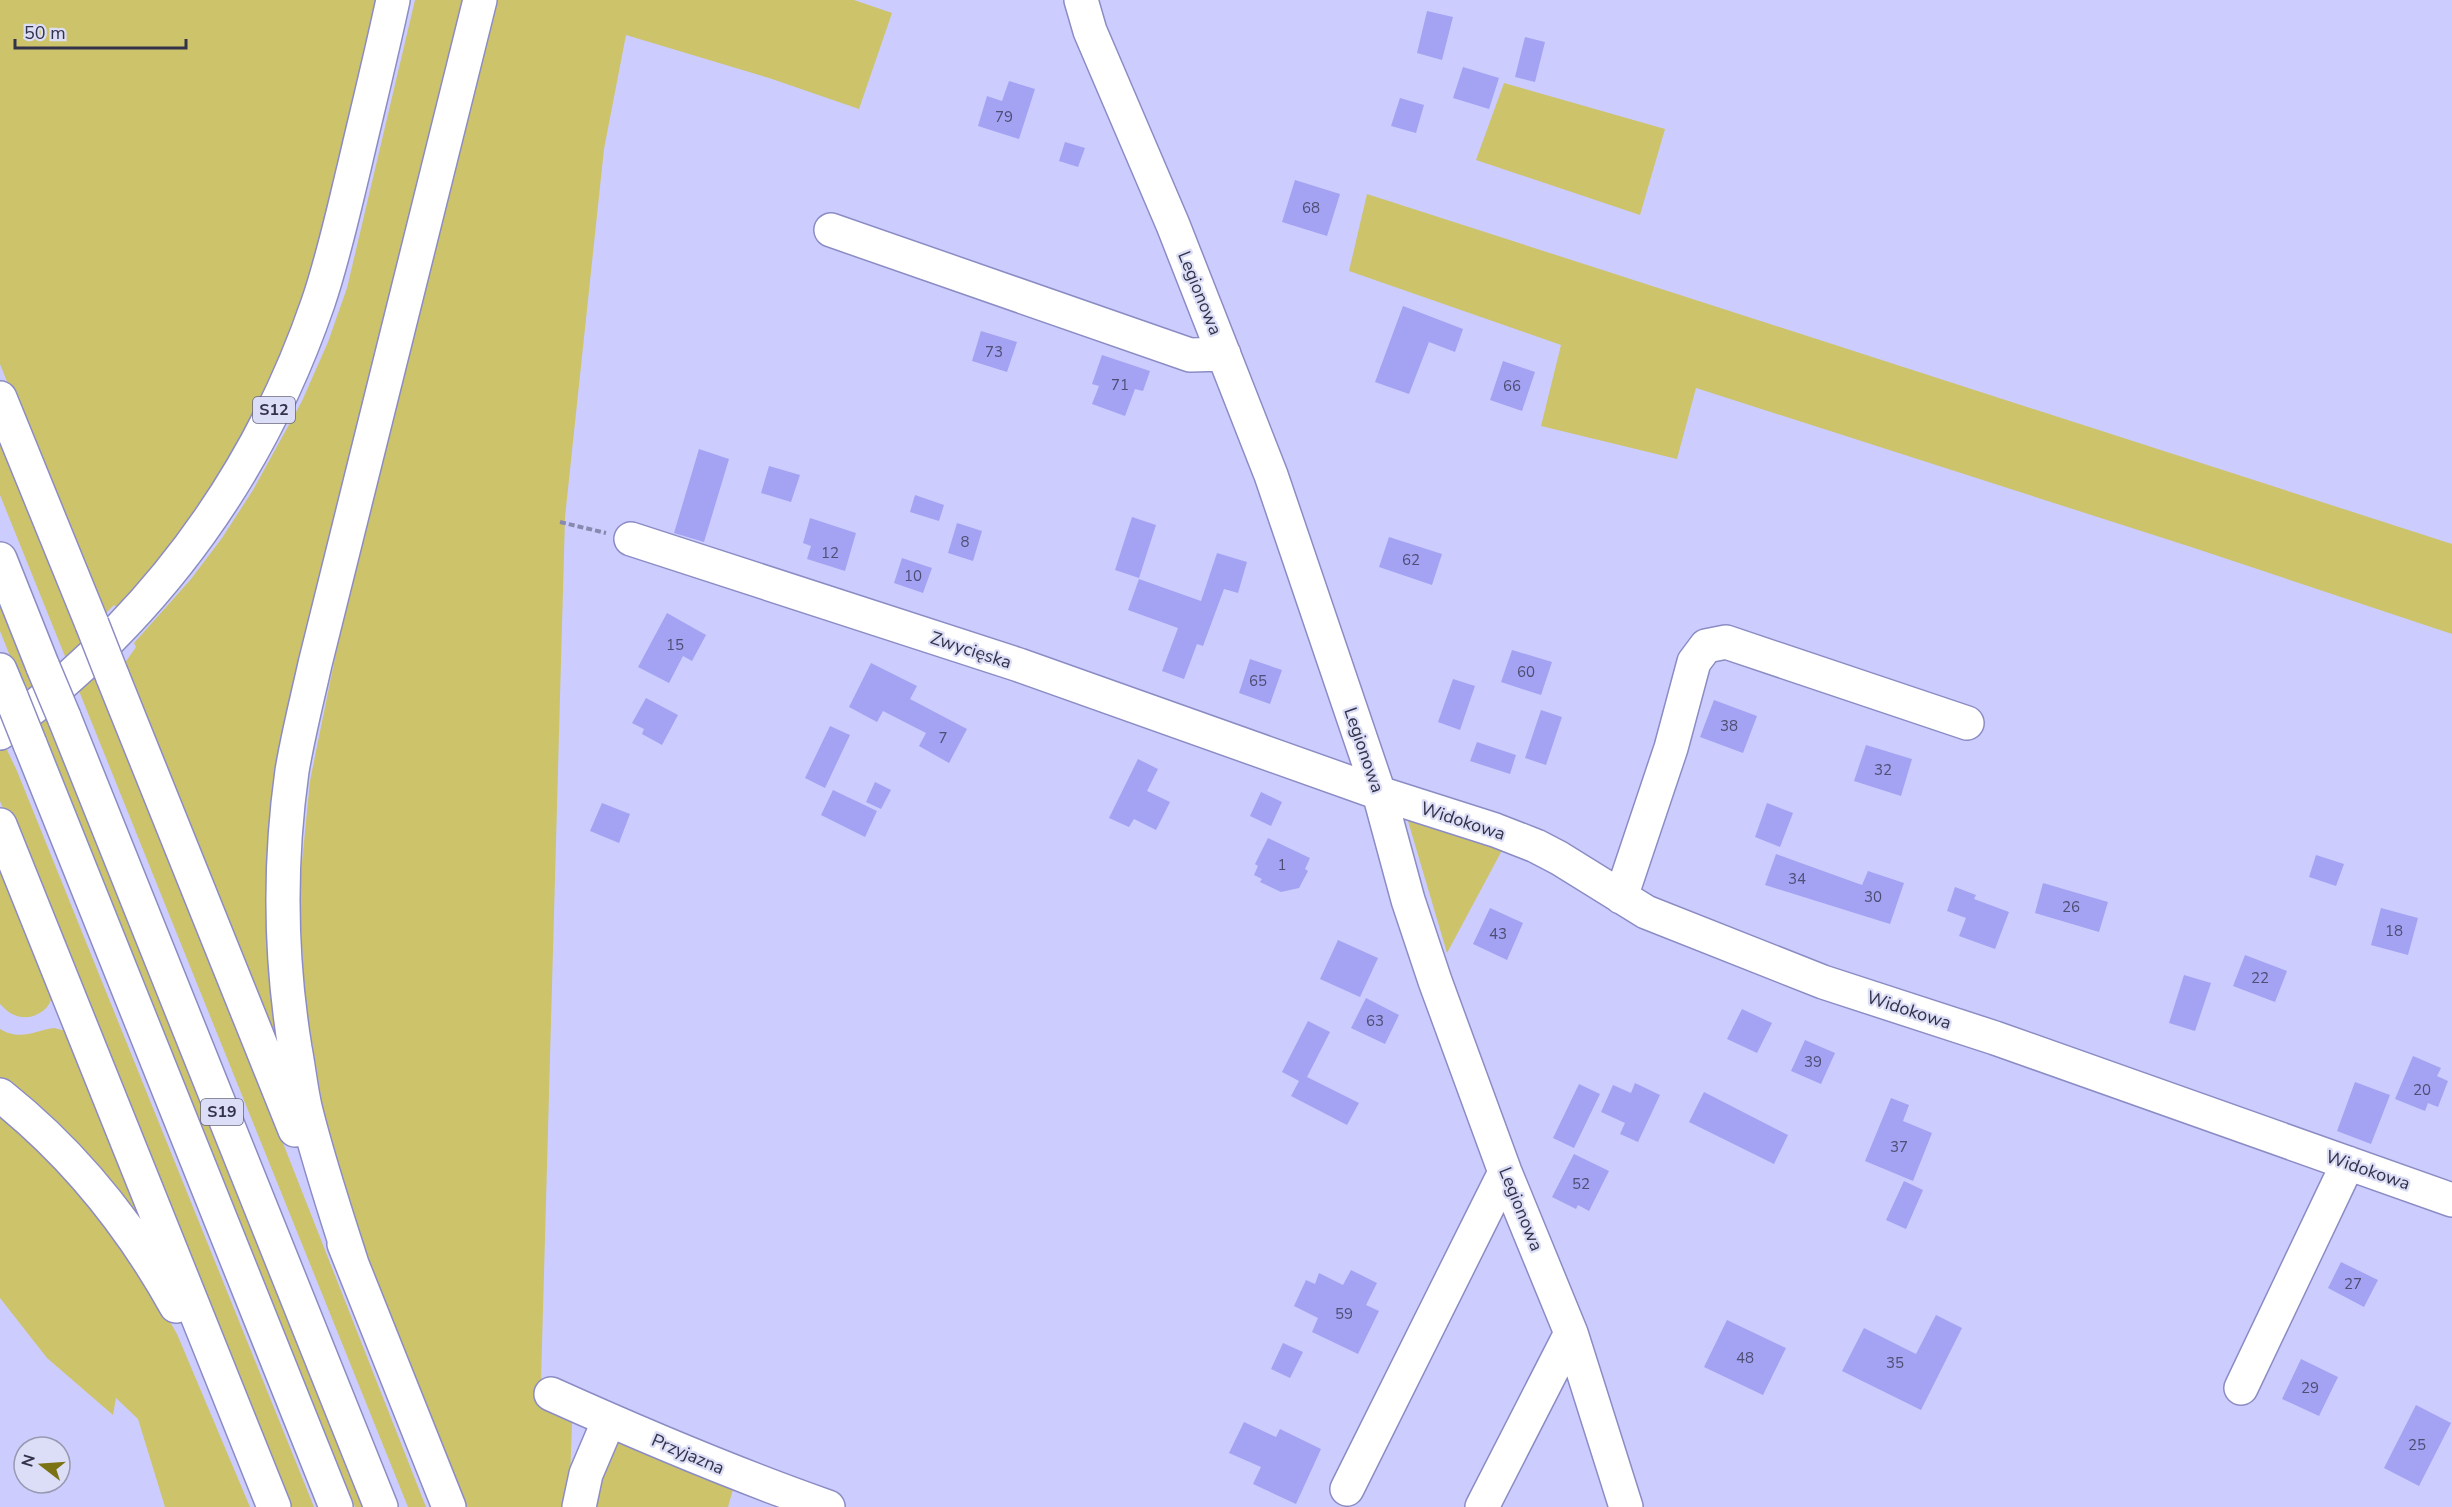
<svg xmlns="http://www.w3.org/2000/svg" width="2452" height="1507" viewBox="0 0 2452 1507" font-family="'Nunito Sans',sans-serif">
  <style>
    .green { fill: #ccc36b }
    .building { fill: #a3a2f3 }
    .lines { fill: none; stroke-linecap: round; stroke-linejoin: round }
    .minor-casing { stroke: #8c8cc5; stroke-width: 36 }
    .highway-casing { stroke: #8c8cc5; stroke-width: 36 }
    .path { stroke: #8989af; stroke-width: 4; stroke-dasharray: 6 3; stroke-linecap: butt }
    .minor { stroke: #fff; stroke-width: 33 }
    .highway { stroke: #fff; stroke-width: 33 }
    .highway-bridge-casing { stroke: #8c8cc5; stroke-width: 36; stroke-linecap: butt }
    .highway-bridge { stroke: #fff; stroke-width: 33 }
    .labels { text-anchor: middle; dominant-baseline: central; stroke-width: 4.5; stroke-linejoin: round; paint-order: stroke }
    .number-label { font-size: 15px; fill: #4e4e74 }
    .shield { fill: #dcddf6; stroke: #65657e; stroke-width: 1.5 }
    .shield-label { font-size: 16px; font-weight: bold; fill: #32324a }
    .street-label { font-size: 18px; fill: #32324a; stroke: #dcddf6 }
  </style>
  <rect width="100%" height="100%" fill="#cccdfe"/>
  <path class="green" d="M0,0h378l-67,275 -39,103 -57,106 -42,61 -55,64 -4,-4 -13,13 -101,-254z
    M415,0h55l-171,684 -17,386 -160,-403 14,-20 -2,-4 57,-64 31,-41 31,-48 49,-89 26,-59 19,-54z
    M498,0h356l38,13 -33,96 -90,-31 -143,-43 -22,114 -39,368 -24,864 32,16 -4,110h-105l-95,-243 -44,-144 -20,-121 -6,-106 11,-112 28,-138 44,-186z
    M1504,83l161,46 -25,86 -164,-55z
    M1367,194l1085,350v90l-261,-87 -495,-159 -19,71 -136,-33 20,-81 -212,-74z
    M0,423l426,1084h-18l-408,-1012z
    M0,594l367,913h-12l-156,-383 -78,-200 -71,-168 -50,-125z
    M0,735l17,36 297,736h-29l-177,-443 -108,-263z
    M1408,821l99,20 -60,112z
    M0,867l52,129c-2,15 -21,25 -35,20 -7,-2 -12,-7 -17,-12z
    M54,1028l12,3 83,203 -149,-153v-52c20,12 34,2 54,-1z
    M0,1113l62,56 69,85 46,80 73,173h-85l-27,-88 -22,-21 -3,17 -66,-57 -47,-60z
    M613,1438l123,41 -8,28h-139z"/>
  <path class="building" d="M1427,11l26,6 -11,43 -25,-7z
    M1525,37l20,5 -10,40 -20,-5z
    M1463,67l36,11 -10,31 -36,-11z
    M1009,81l26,8 -16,50 -41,-13 9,-30 15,5z
    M1400,98l24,7 -8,28 -25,-7z
    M1065,142l20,6 -7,19 -19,-6z
    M1295,180l45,14 -13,42 -45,-14z
    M1403,306l60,23 -8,23 -26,-10 -20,52 -34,-12z
    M981,331l36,11 -10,30 -35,-11z
    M1102,355l48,16 -7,20 -8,-2 -10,27 -33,-12 7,-18 -7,-2z
    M1503,361l32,11 -13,39 -32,-11z
    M699,449l30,10 -25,83 -30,-9z
    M769,466l31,9 -9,27 -30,-9z
    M915,495l29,10 -5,16 -29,-9z
    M1132,517l24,8 -17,53 -24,-8z
    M810,518l46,15 -11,38 -38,-12 4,-13 -8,-3z
    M957,523l25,8 -9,30 -25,-8z
    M1389,537l53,17 -10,31 -53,-18z
    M1217,553l30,9 -9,31 -14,-4 -21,57 -6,-2 -13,35 -22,-8 16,-43 -50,-18 11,-31 62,22z
    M902,558l30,10 -9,25 -29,-10z
    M667,613l39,22 -14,26 -9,-5 -14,27 -31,-16z
    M1512,650l40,12 -11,33 -40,-13z
    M1250,659l32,11 -12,34 -31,-11z
    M871,663l46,23 -7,13 57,30 -18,34 -30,-17 7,-13 -43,-22 -6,11 -28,-15z
    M1453,679l22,7 -15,44 -22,-8z
    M646,698l32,17 -16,30 -20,-11 2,-5 -12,-6z
    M1714,700l43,16 -14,37 -43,-16z
    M1541,710l21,7 -16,48 -21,-7z
    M830,726l20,9 -25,53 -20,-10z
    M1477,742l39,13 -6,19 -40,-13z
    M1866,745l46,14 -11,37 -47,-15z
    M1138,759l20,10 -11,22 23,11 -14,28 -22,-11 -5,8 -20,-9z
    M875,782l16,8 -10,19 -15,-7z
    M833,790l44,21 -12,26 -44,-22z
    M1261,792l21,10 -11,24 -21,-10z
    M602,803l28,11 -11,29 -29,-12z
    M1767,803l26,10 -13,34 -25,-10z
    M1268,838l42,20 -5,11 3,2 -9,17 -18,4 -21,-10 2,-3 -8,-4 4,-9 -3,-2z
    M1776,854l86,31 6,-14 36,12 -14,41 -125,-39z
    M2316,855l28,9 -8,22 -27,-9z
    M2043,883l65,19 -9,30 -64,-19z
    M1955,887l21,8 -2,4 35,13 -14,37 -36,-13 7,-18 -19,-7z
    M1490,908l33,15 -16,37 -34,-16z
    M2381,908l37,10 -10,37 -37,-10z
    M1338,940l40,18 -18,39 -40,-18z
    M2245,955l42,16 -12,31 -42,-16z
    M2184,975l27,8 -16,48 -26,-8z
    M1366,998l33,17 -14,29 -34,-16z
    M1742,1009l30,14 -15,30 -30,-14z
    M1308,1021l22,11 -23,45 52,26 -12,22 -56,-29 8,-15 -17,-9z
    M1805,1040l30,13 -14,31 -30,-13z
    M2413,1056l28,12 -4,8 11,5 -10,26 -10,-4 -3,8 -30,-12z
    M2355,1082l35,13 -19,49 -34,-13z
    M1635,1083l25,12 -22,47 -18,-8 5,-11 -24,-11 12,-27 18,8z
    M1579,1084l21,10 -26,54 -21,-10z
    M1704,1092l84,43 -14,29 -85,-42z
    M1891,1098l18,7 -6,16 29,12 -19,48 -48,-20z
    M1574,1154l35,17 -20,40 -11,-6 -2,4 -24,-12z
    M1904,1181l19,9 -17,39 -20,-9z
    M2341,1262l37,18 -14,27 -36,-19z
    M1351,1270l26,13 -11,22 13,6 -21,43 -46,-22 6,-14 -24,-12 12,-26 9,4 4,-11 24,12z
    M1936,1315l26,13 -41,82 -79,-39 22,-43 52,26z
    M1727,1320l59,28 -23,47 -59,-28z
    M1283,1343l20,9 -13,26 -19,-9z
    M2301,1359l37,18 -19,39 -37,-17z
    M2416,1405l35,18 -32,63 -35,-18z
    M1244,1422l32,15 4,-8 41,20 -25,55 -43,-20 8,-17 -32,-14z"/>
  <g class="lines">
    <defs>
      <path id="minor" d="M1081,0l9,31 83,194 98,250 108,318 29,107 27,81 70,191 66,161 55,174
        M831,230l359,125 34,-1
        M631,539l388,126 360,128 116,37 41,16 23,12 87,54 177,70 172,56 457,162
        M1621,897l50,-149 23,-86 12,-16 20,-4 241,81
        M2241,1388l107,-225
        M551,1394c91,41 183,80 277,113
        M1347,1489l158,-317
        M579,1507l7,-33 23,-54
        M1482,1507l89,-174"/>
      <path id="highway" d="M0,398l92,226
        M0,559l43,108
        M0,670l10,24
        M112,675l183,455
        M64,717l317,790
        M0,733c150,-110 257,-253 318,-430 15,-44 25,-90 36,-135 13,-56 27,-112 39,-168
        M30,744l306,763
        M0,825l274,682
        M0,1095c73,58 131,130 176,211
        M344,1244l105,263
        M352,1264c-16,-50 -33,-101 -46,-153 -5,-20 -7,-42 -11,-63 -15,-92 -16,-184 -3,-277 6,-36 15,-71 23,-107l165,-664"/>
    </defs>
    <use href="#minor" class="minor-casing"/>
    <use href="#highway" class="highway-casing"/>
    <path class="path" d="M560,522l46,11"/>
    <use href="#minor" class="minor"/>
    <use href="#highway" class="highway"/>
    <defs>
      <path id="highway-bridge" d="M92,624l20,51
        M43,667l21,50
        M10,694l20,50"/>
    </defs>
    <use href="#highway-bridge" class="highway-bridge-casing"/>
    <use href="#highway-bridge" class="highway-bridge"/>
  </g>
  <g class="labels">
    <g class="number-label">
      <text x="1004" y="117">79</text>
      <text x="1311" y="208">68</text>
      <text x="994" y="352">73</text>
      <text x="1120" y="385">71</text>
      <text x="1512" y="386">66</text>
      <text x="965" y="542">8</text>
      <text x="830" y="553">12</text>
      <text x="1411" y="560">62</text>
      <text x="913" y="576">10</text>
      <text x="675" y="645">15</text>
      <text x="1526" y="672">60</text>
      <text x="1258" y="681">65</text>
      <text x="1729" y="726">38</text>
      <text x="943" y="738">7</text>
      <text x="1883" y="770">32</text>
      <text x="1282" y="865">1</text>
      <text x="1797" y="879">34</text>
      <text x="1873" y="897">30</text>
      <text x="2071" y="907">26</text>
      <text x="2394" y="931">18</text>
      <text x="1498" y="934">43</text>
      <text x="2260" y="978">22</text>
      <text x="1375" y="1021">63</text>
      <text x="1813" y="1062">39</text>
      <text x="2422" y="1090">20</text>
      <text x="1899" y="1147">37</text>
      <text x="1581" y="1184">52</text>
      <text x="2353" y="1284">27</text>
      <text x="1344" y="1314">59</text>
      <text x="1745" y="1358">48</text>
      <text x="1895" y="1363">35</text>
      <text x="2310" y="1388">29</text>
      <text x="2417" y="1445">25</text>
    </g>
    <g class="shield">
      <rect x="253" y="397" width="42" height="26" rx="4.5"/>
      <rect x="201" y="1099" width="42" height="26" rx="4.5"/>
    </g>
    <g class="shield-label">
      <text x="274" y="410">S12</text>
      <text x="222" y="1112">S19</text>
    </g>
    <g class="street-label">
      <text transform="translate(1200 293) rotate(68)">Legionowa</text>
      <text transform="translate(971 650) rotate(18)">Zwycięska</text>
      <text transform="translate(1364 750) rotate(71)">Legionowa</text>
      <text transform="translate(1463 821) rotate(18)">Widokowa</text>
      <text transform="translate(1909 1010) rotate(18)">Widokowa</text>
      <text transform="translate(2368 1170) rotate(19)">Widokowa</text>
      <text transform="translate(1521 1209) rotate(68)">Legionowa</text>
      <text transform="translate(688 1454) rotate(23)">Przyjazna</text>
    </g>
  </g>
  <g transform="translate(42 1465) rotate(287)"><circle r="28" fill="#dcddf6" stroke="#9899b1" stroke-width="1.5"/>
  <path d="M0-4.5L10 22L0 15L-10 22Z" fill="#7a7213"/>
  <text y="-9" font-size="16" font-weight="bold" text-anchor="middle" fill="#32324a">N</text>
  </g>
  <path d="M15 39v9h171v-9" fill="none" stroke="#32324a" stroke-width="3"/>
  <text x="24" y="39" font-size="18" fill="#32324a" stroke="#dcddf6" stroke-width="4.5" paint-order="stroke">50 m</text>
</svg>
